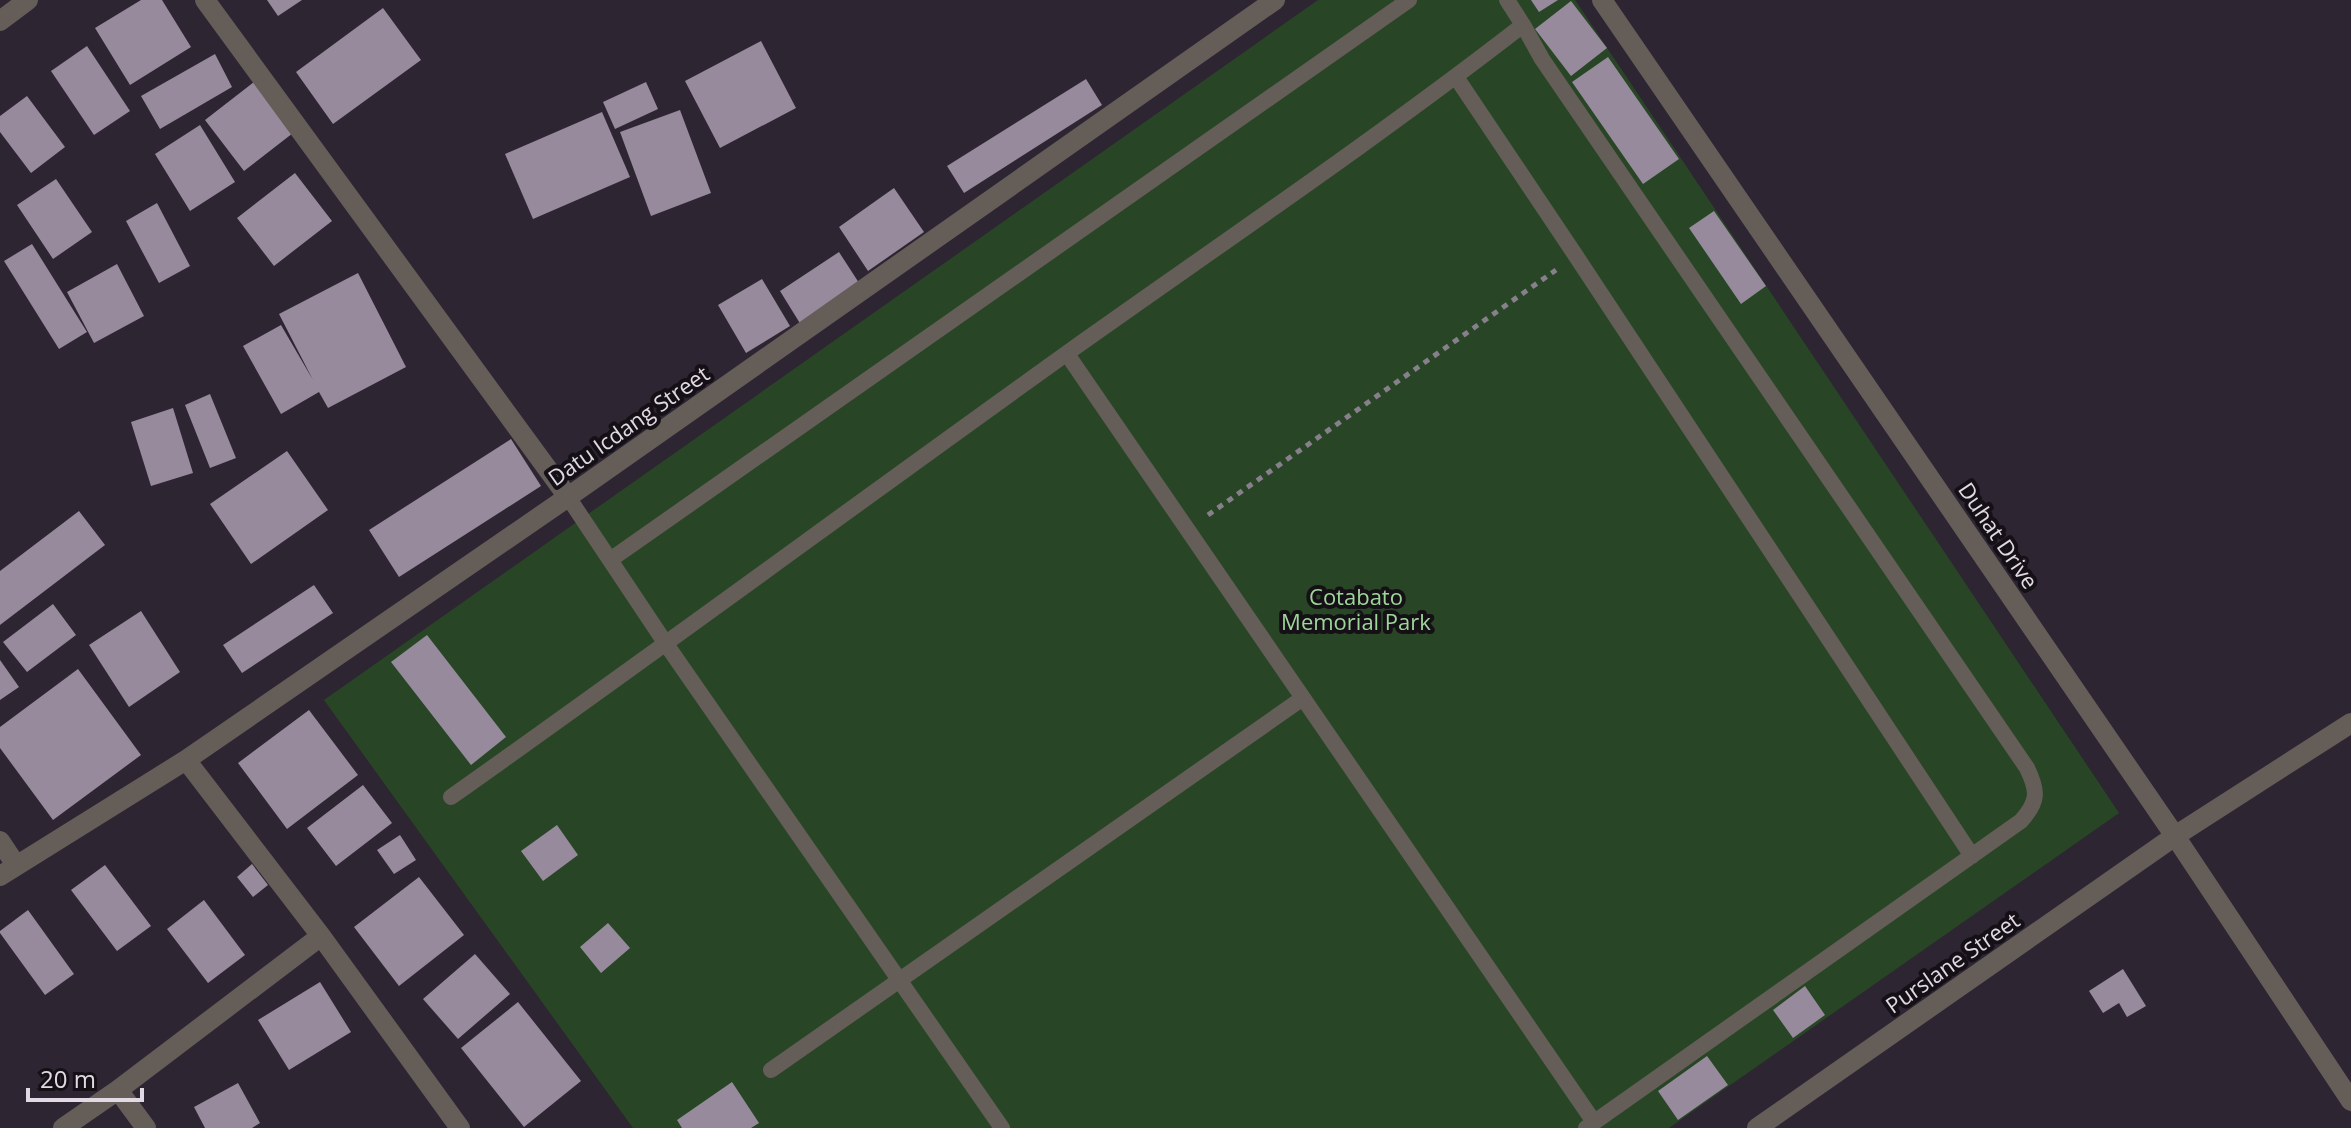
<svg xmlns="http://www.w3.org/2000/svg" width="2351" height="1128" viewBox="0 0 2351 1128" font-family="'Open Sans',sans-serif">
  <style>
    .green { fill: #284626 }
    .building { fill: #968a9c }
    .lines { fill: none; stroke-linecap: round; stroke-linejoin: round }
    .path { stroke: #877f8b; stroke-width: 5; stroke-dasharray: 6 6; stroke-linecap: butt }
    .service { stroke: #655d58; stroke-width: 16 }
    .minor { stroke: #655d58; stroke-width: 20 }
    .tertiary { stroke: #655d58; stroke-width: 20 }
    .labels { text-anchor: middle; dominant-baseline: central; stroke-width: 8; stroke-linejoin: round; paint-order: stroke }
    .street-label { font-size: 22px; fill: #e1dae4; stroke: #141016 }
    .park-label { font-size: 22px; fill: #9ed69a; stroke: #141016 }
  </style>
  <rect width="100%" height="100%" fill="#2e2533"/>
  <path class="green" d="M1318,0h257l544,813 -450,315h-1036l-309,-428z"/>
  <path class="building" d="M141,0h21l29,47 -61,38 -35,-57z
    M267,0h35l-24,16z
    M1531,0h27l-19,12z
    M1571,1l36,47 -36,28 -36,-47z
    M383,8l38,52 -88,64 -37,-52z
    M761,41l35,67 -76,40 -35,-67z
    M87,46l43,65 -36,24 -43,-64z
    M215,54l17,33 -72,42 -19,-33z
    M1608,57l71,102 -36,25 -71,-102z
    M1086,79l16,26 -138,88 -17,-27z
    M254,82l39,51 -49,38 -39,-51z
    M646,82l12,27 -43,20 -12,-27z
    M27,96l38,51 -34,26 -31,-41v-16z
    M680,110l31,83 -60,23 -31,-84z
    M602,112l28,65 -97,42 -28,-65z
    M200,125l35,57 -45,29 -35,-57z
    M295,173l37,48 -58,45 -37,-48z
    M56,179l36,53 -39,27 -36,-54z
    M894,188l30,44 -56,39 -29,-44z
    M157,203l33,63 -31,17 -33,-62z
    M1714,211l52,75 -25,18 -52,-76z
    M32,244l55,88 -28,17 -55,-88z
    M839,252l22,34 -60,39 -21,-34z
    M117,264l27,52 -50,27 -27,-51z
    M358,273l48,94 -78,41 -9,-16 -38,22 -38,-68 38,-21 32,55 -34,-66z
    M762,279l28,47 -44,27 -28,-48z
    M210,394l26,64 -26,10 -25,-63z
    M173,408l20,65 -42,13 -20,-64z
    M511,439l30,47 -142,91 -30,-47z
    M287,451l41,59 -77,54 -41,-60z
    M79,511l26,34 -105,80v-54z
    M314,585l19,28 -91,60 -19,-28z
    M53,604l23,31 -49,37 -24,-30z
    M141,611l39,61 -51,35 -40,-62z
    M427,635l79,102 -35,28 -80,-103z
    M0,660l19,27 -19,13z
    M78,669l63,86 -88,65 -53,-72v-21z
    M309,710l49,65 -71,54 -49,-66z
    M363,785l29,38 -56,43 -29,-38z
    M557,825l21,30 -35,26 -22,-30z
    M400,835l16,25 -22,14 -17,-24z
    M252,864l16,21 -15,12 -16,-20z
    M105,865l46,61 -34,25 -46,-61z
    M419,877l45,58 -65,51 -45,-59z
    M204,900l41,55 -37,28 -41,-54z
    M28,910l46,64 -29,21 -45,-62v-2z
    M608,923l22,25 -29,25 -21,-26z
    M475,954l35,40 -52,45 -35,-40z
    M2123,969l23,37 -19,11 -8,-14 -16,10 -14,-22z
    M320,982l31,50 -62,38 -31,-50z
    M1805,986l20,29 -32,23 -20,-28z
    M518,1002l63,79 -57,46 -63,-79z
    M1707,1056l21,29 -50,35 -20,-29z
    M732,1082l27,41 -8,5h-69l-5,-8z
    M238,1083l22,40 -8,5h-47l-11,-21z"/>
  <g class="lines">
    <path class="path" d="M1208,515l348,-245"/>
    <path class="service" d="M1507,0l16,25
      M1456,77l120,179 396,600
      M1067,354l527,768
      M568,497l98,147 336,484
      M610,560l799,-560
      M451,797c208,-147 412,-298 619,-446 152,-108 306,-212 453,-326l19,34 485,709c11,23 12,33 -6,53l-435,307
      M771,1070l532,-372"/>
    <path class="minor" d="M205,0l363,497
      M0,21l28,-21
      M2351,723l-176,113 176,265
      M186,760l135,176 139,192
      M0,841l16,24
      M0,876l186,-116 382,-263 707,-497
      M118,1090l28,38
      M63,1128l55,-38 203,-154"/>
    <path class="tertiary" d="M1602,0l573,836 -418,292"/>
  </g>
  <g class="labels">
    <g class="street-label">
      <text transform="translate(628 425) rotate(-35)">Datu Icdang Street</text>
      <text transform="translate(1999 535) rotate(56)">Duhat Drive</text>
      <text transform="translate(1952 962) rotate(-35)">Purslane Street</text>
    </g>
    <g class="park-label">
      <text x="1356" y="596">Cotabato<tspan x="1356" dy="25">Memorial Park</tspan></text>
    </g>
  </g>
  <path d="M28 1088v12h114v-12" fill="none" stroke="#e1dae4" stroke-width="4"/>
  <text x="40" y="1088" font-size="24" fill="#e1dae4" stroke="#141016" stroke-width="6" paint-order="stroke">20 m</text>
</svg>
